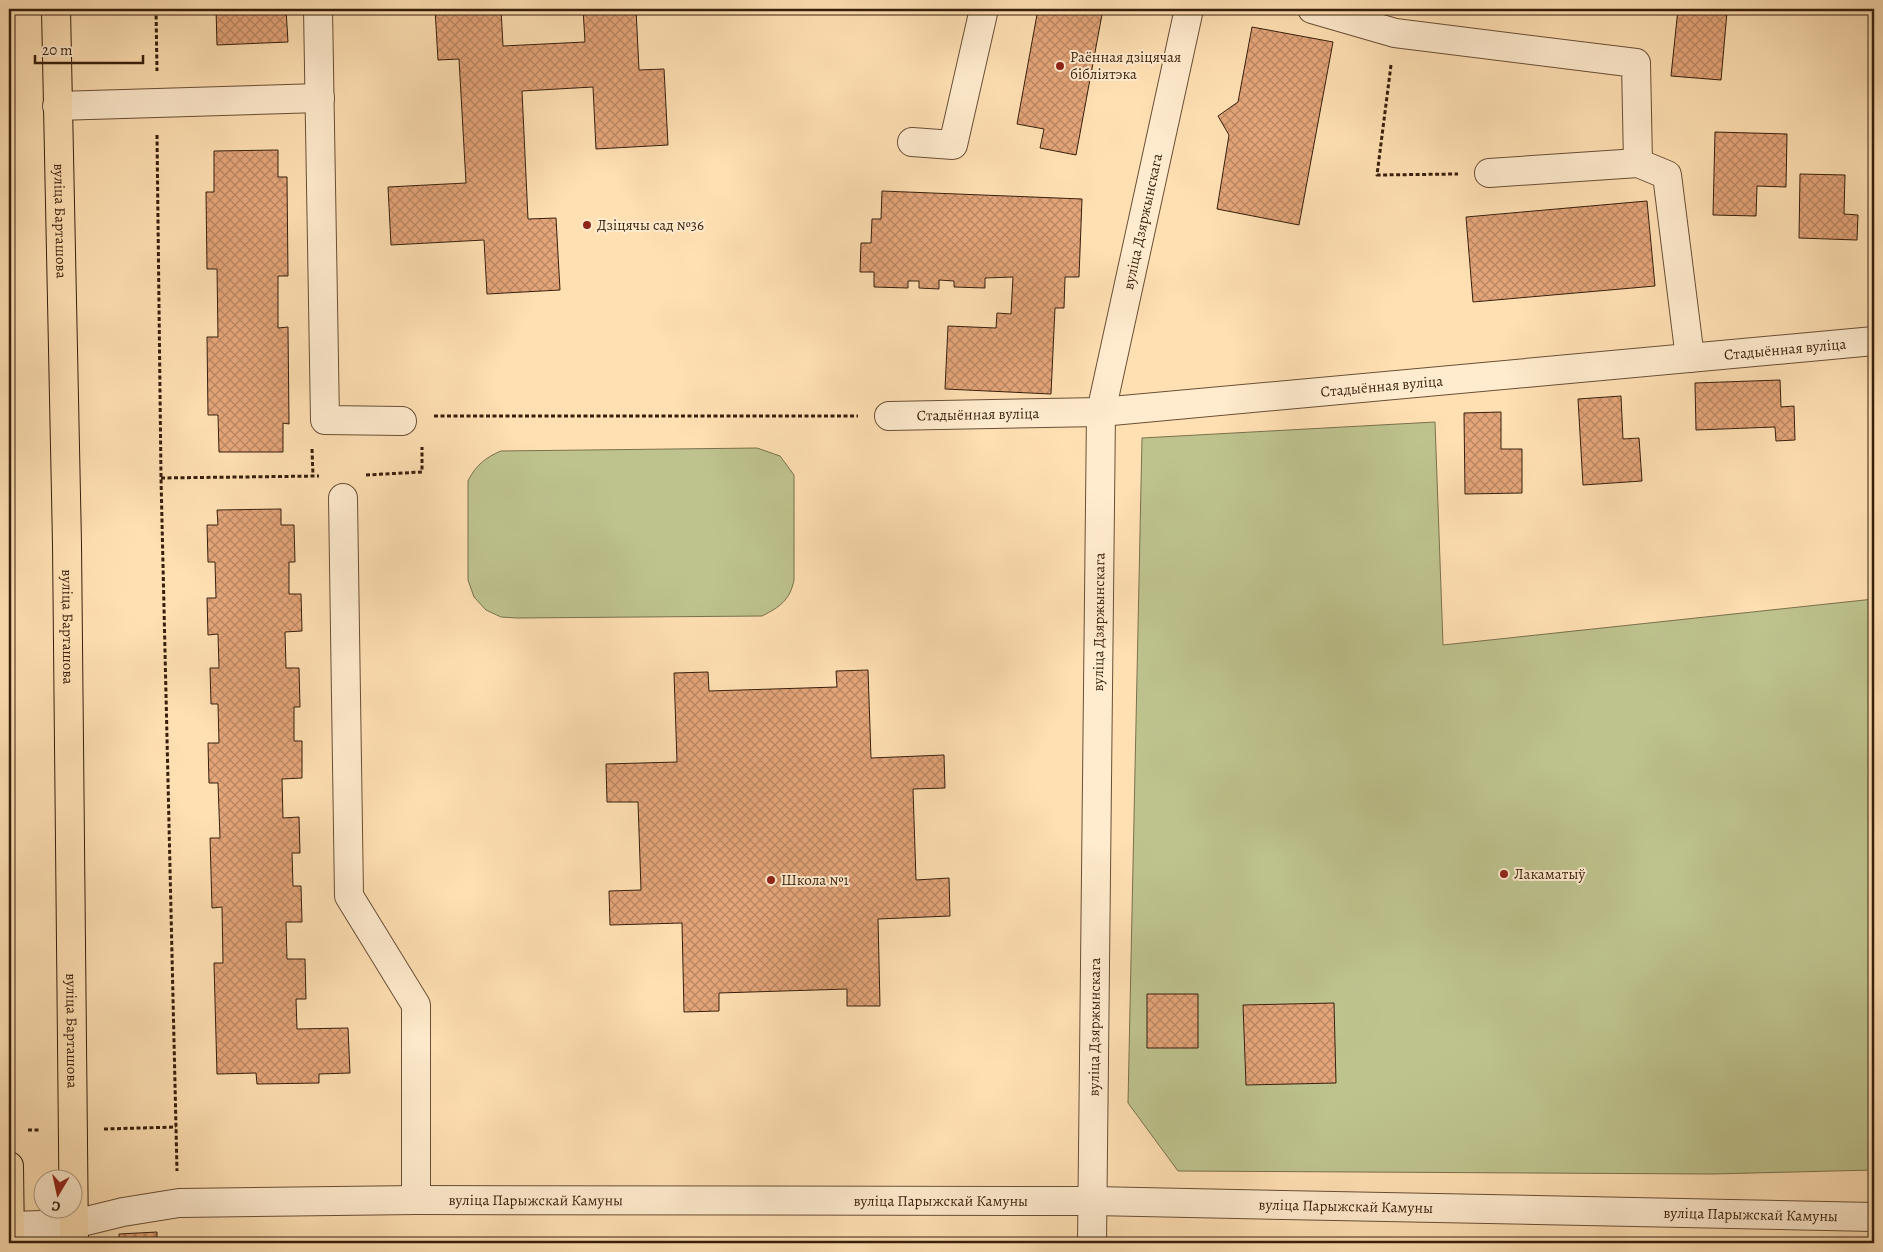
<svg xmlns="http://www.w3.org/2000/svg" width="1883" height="1252" viewBox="0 0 1883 1252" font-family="Alegreya,serif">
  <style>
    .pitch { fill: #bec38e; stroke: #7a714d }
    .building { fill: url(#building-cross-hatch); stroke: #371f0c }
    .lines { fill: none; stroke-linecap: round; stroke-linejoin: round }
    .minor-casing { stroke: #694f36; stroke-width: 30 }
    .major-casing { stroke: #371f0c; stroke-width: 30 }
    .path { stroke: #371f0c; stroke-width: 3; stroke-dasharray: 4 2.5; stroke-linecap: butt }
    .minor { stroke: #ffebce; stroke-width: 28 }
    .major { stroke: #ffe0b3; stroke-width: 28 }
    .poi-dot { fill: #8f2418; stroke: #ffebce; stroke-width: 2 }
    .labels { text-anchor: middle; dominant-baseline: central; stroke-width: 4; stroke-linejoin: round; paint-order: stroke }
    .poi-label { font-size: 15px; fill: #371f0c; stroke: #ffebce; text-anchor: start }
    .street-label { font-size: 15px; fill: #371f0c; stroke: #ffebce }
  </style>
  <defs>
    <pattern id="building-cross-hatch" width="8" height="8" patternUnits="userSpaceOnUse" patternTransform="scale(1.25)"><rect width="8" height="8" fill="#e4a57a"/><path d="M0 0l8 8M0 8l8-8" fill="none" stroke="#ba8662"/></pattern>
  </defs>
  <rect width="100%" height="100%" fill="#ffe0b3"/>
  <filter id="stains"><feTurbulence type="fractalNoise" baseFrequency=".004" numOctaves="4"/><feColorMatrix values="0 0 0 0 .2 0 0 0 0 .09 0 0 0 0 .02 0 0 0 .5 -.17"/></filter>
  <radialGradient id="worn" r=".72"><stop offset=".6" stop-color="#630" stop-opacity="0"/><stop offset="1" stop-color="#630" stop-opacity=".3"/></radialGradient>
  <path class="pitch" d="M1435,422l8,223 431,-46v571l-162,4 -534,-3 -50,-68 14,-665z
    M757,448l23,8 14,19v105c-4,20 -14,27 -32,36l-245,2 -16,-1 -15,-7 -12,-13 -6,-17v-99c7,-15 18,-24 33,-30z"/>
  <path class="building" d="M216,9h70l2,33 -71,3z
    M435,9h66l2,37 82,-4 -2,-33h53l3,61 25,-1 4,76 -72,4 -3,-62 -71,4 6,128 28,-1 4,72 -73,4 -3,-54 -93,5 -3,-58 78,-4 -7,-124 -21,1z
    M1038,9h65l-27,146 -36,-7 4,-19 -27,-5z
    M1678,9l49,3 -6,68 -50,-4z
    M1252,27l81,15 -34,183 -82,-16 12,-74 -11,-19 20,-14z
    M1715,132l72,2 -1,53 -29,-1 -1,30 -43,-1z
    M278,150v27h9l1,99h-10v52l10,-1 1,97 -6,-1v29h-64l-1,-37h-10l-1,-78h11l-1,-68h-10l-1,-77h8v-41z
    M1800,174l45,1 -1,39 14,1 -1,25 -58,-2z
    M882,191l200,8 -3,78h-14l-1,31h-9l-4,86 -106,-5 3,-63 48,2 1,-15 14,1 2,-37 -28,1v10l-31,-1v-6l-15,-1v9l-20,-1v-7h-11v7l-34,-1v-15h-14l1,-29h10l1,-24h9z
    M1647,201l8,85 -182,16 -7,-85z
    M1780,380l1,27 13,-1 1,34 -19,1 -1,-14 -79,3 -1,-47z
    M1621,396l2,43 16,-1 3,43 -59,4 -5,-86z
    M1871,409h3v38z
    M1501,412v37h21v44l-57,1 -1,-81z
    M281,509v16h13l1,37h-6v32h12l1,37 -17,1 1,36h13l1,39h-6v34h8v37l-20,1 1,39 16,-1 1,36h-8l1,33h8l1,36h-16l1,37h18l1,40h-10l1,30 51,-1 2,45 -31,1v9l-62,1 -1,-11 -39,1 -3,-111h9l-1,-56 -10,1 -2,-70h10l-2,-55h-9l-1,-40h11l-1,-39h-7l-1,-36h9l-1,-34 -10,1 -1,-37h9l-1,-36h-7l-1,-37h11l-1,-15z
    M868,670l3,88 73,-3 1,33 -32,1 3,91 33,-2 1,38 -72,3 2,87h-33v-17l-128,4v18l-35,1 -2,-89 -72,2 -1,-34 32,-1 -3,-88h-31l-1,-38 71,-2 -3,-89 34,-1 1,19 128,-4 -1,-16z
    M1147,994h51v54h-51z
    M1334,1003l2,80 -90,2 -3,-80z
    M157,1232v11h-38v-9z"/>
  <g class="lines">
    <defs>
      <g id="minor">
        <path d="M318,9l7,411 77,1"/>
        <path d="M1312,9l83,24 241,30 2,100"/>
        <path d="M57,106l263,-8"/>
        <path d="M912,142l41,3 31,-136"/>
        <path d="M1489,173l149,-10 29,12 23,183"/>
        <path id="s1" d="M889,416l212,-4 773,-71"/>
        <path d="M343,498l6,398 67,109v195"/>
        <path id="s2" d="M9,1226l65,-2 49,-12 56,-9 237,-3 677,1 781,16"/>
        <path id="s3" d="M1092,1243l9,-831 88,-403"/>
      </g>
      <g id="major">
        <path id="s4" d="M56,9l11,535 7,699"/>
        <path d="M9,1166l1,77"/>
      </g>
    </defs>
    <use href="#minor" class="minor-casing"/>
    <use href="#major" class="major-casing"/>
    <path class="path" d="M156,9l1,62
      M1391,65l-14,110 81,-1
      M157,135l4,343 16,693
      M434,416h424
      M312,449l1,27
      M366,475l56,-3v-25
      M161,478l158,-2
      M104,1129l72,-2
      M28,1130h12"/>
    <use href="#minor" class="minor"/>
    <use href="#major" class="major"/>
  </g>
  <g class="poi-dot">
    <circle cx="1060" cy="66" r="5"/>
    <circle cx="587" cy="225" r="5"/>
    <circle cx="1504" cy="874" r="5"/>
    <circle cx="771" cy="880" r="5"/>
  </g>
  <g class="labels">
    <g class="poi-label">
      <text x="1070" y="57">Раённая дзіцячая<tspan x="1070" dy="17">бібліятэка</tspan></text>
      <text x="597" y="225">Дзіцячы сад №36</text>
      <text x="1514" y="874">Лакаматыў</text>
      <text x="781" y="880">Школа №1</text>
    </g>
    <g class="street-label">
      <text stroke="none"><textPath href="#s4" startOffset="212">вуліца Барташова</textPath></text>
      <text stroke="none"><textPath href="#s3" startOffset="1026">вуліца Дзяржынскага</textPath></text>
      <text stroke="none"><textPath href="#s1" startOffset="899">Стадыённая вуліца</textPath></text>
      <text stroke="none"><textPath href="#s1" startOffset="494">Стадыённая вуліца</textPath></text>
      <text stroke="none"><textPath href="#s1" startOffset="89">Стадыённая вуліца</textPath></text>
      <text stroke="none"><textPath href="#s3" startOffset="621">вуліца Дзяржынскага</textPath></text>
      <text stroke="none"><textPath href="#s4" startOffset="618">вуліца Барташова</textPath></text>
      <text stroke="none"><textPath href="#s3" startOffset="216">вуліца Дзяржынскага</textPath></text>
      <text stroke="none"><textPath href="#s4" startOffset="1022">вуліца Барташова</textPath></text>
      <text stroke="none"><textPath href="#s2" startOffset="529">вуліца Парыжскай Камуны</textPath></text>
      <text stroke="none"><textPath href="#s2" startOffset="934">вуліца Парыжскай Камуны</textPath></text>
      <text stroke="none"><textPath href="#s2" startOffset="1339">вуліца Парыжскай Камуны</textPath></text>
      <text stroke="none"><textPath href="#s2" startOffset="1744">вуліца Парыжскай Камуны</textPath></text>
    </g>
  </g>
  <rect width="1883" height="1252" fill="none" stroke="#ffe0b3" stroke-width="30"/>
  <rect x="10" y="10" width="1863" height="1232" fill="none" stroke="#371f0c" stroke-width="2.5"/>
  <rect x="15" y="15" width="1853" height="1222" fill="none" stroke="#371f0c"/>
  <g transform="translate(58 1194) rotate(189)"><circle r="24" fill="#ffebce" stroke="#af9980"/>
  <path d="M0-4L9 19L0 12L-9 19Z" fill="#8f2418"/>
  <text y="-8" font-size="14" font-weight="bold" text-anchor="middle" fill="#371f0c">С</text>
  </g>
  <path d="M35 55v8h108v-8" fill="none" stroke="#371f0c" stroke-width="2.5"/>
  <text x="42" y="55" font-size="15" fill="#371f0c" stroke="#ffebce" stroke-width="4" paint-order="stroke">20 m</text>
  <rect width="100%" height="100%" filter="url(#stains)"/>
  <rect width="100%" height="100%" fill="url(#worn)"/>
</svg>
